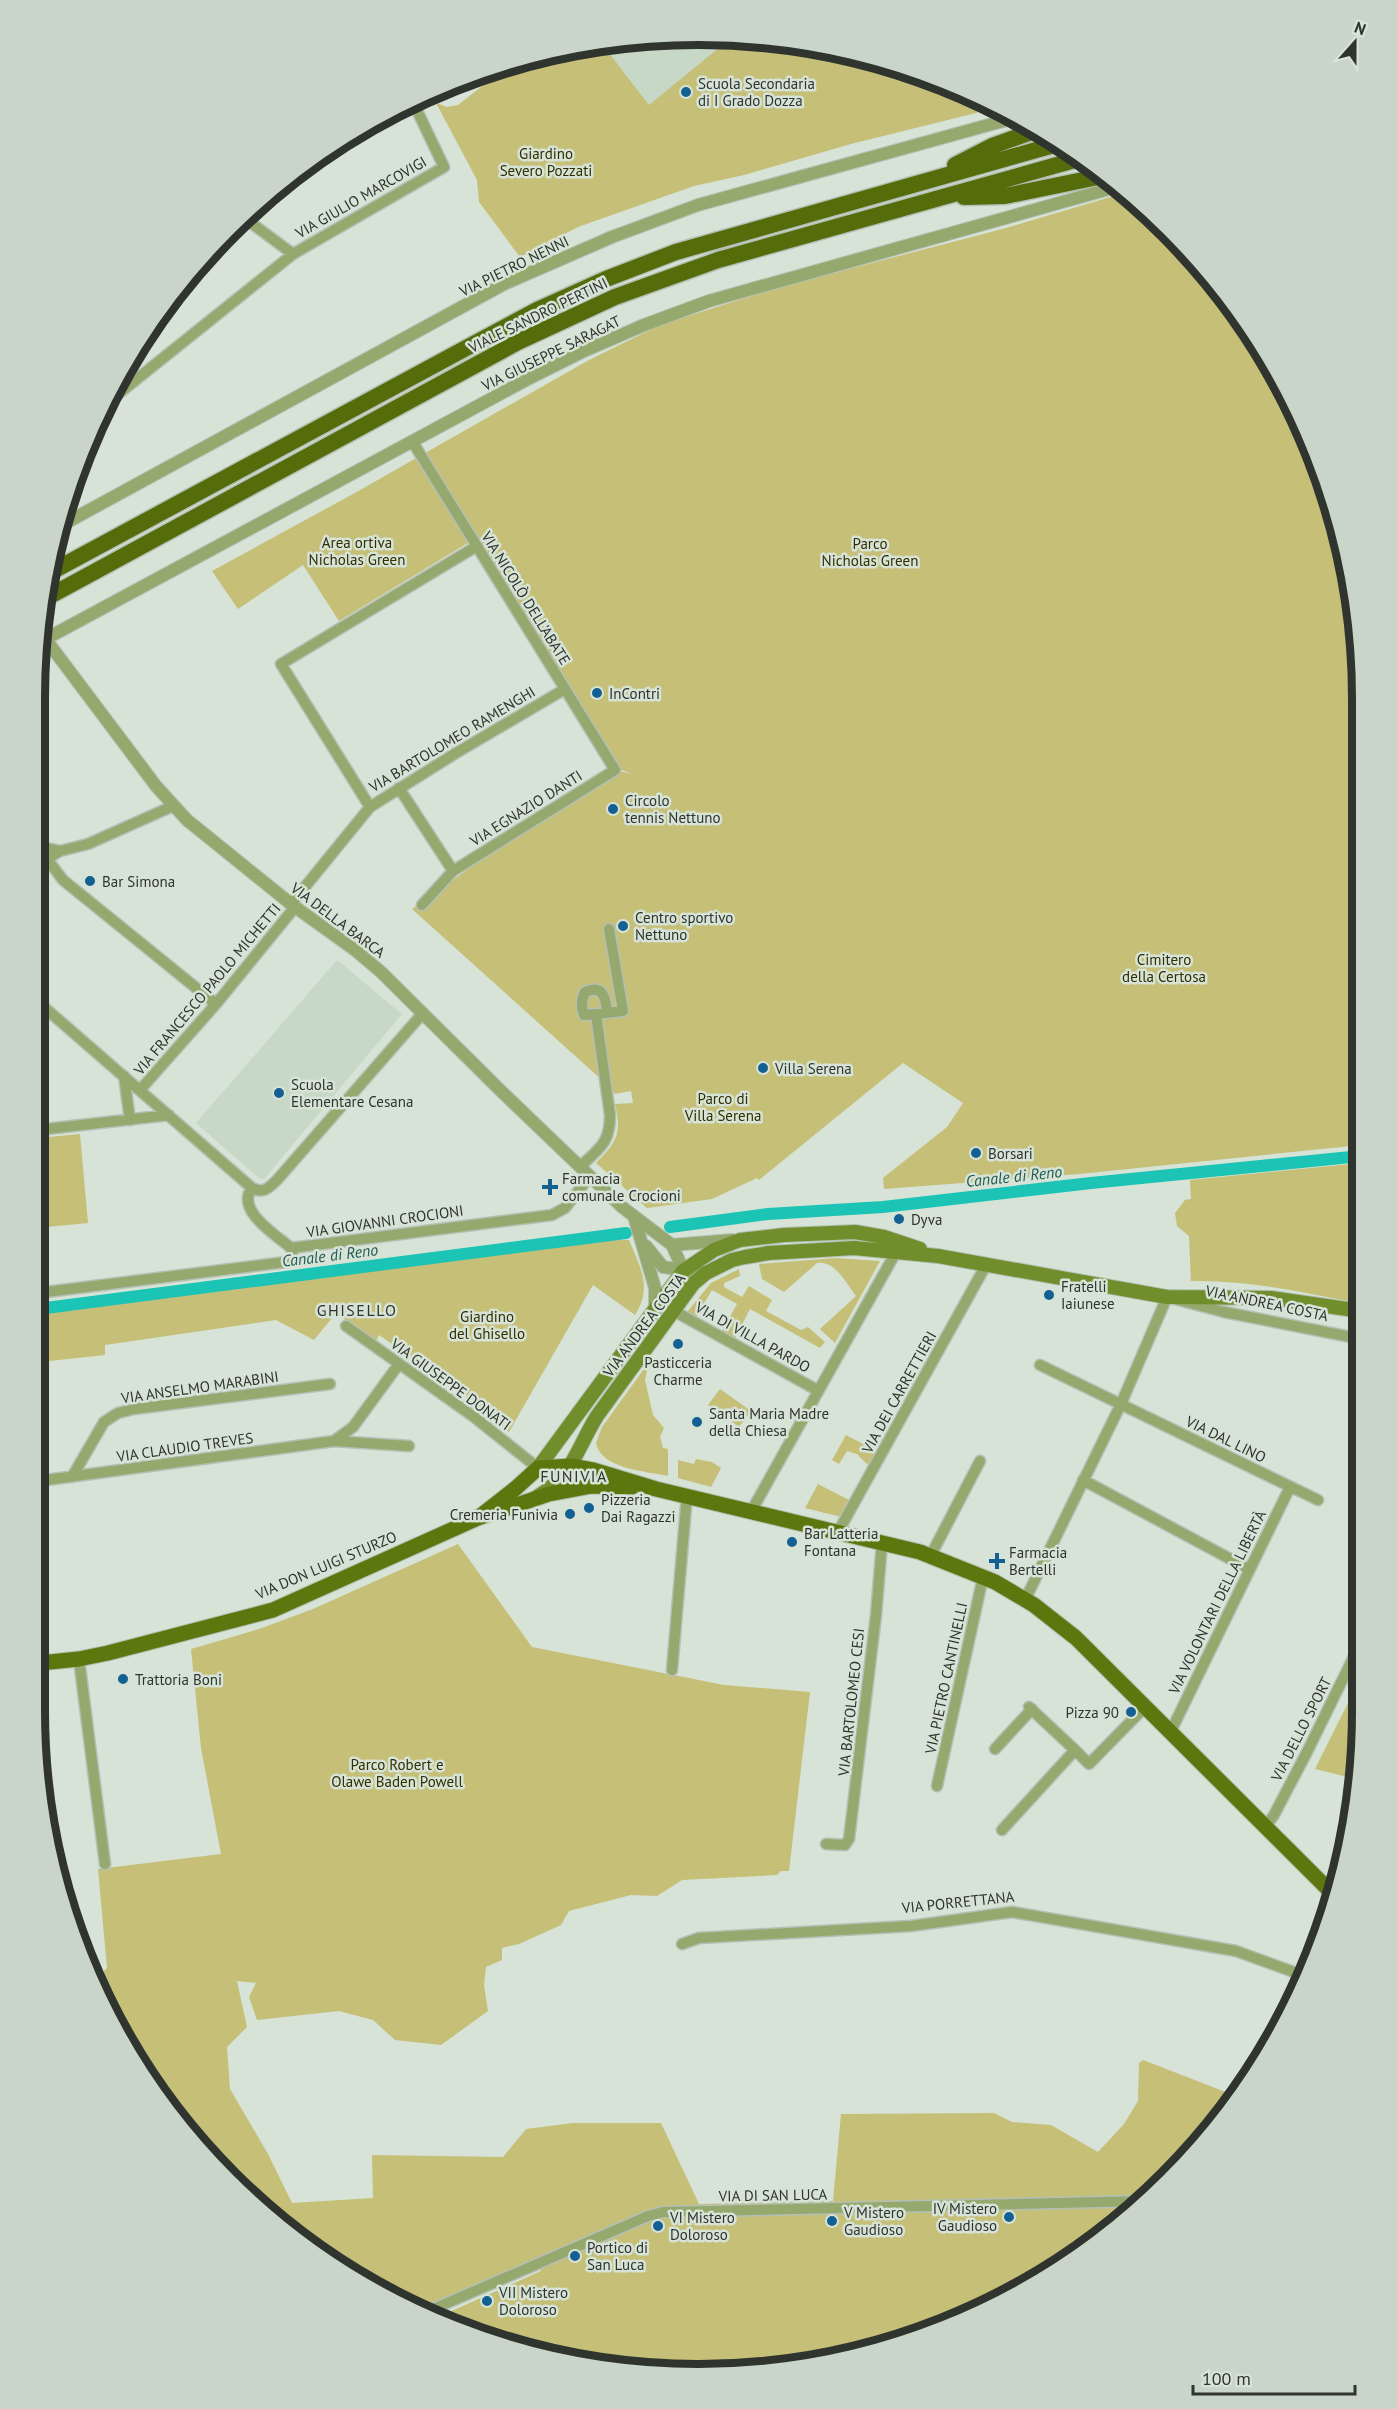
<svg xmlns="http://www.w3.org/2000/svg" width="1397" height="2409" viewBox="0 0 1397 2409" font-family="'PT Sans',sans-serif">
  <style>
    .built { fill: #c7d9c6 }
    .green { fill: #c5bf78 }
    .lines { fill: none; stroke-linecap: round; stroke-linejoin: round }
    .canal { stroke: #1bc4b4; stroke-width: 12 }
    .minor-casing { stroke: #b5c0b5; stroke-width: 13 }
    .tertiary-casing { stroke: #b5c0b5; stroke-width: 14 }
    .secondary-casing { stroke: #b5c0b5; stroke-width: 16 }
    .primary-casing { stroke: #b5c0b5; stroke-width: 17 }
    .trunk-casing { stroke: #b5c0b5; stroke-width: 19 }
    .minor { stroke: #95a96f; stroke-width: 10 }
    .tertiary { stroke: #95a96f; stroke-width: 12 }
    .secondary { stroke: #718e2d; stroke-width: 14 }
    .primary { stroke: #5c770d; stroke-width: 15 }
    .trunk { stroke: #546d0a; stroke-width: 16 }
    .poi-dot { fill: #146093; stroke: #d6e3d6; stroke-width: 2 }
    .labels { text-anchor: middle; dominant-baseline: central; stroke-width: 5; stroke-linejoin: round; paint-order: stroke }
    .poi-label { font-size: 15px; fill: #2f342f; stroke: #d6e3d6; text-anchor: start }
    .park-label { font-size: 15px; fill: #322e00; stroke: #d6e3d6 }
    .street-label { font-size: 15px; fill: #2f342f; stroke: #d6e3d6 }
    .water-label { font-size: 16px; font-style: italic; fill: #1e5b54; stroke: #d6e3d6 }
    .neighbourhood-label { font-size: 16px; letter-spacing: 1.5px; fill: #2f342f; stroke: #d6e3d6 }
    .rim { fill: none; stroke: #2f342f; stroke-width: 8 }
  </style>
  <rect width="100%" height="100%" fill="#d6e3d6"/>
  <path class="built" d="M698,35l97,9 -126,98 -100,-95z
    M337,960l65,54 -138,165h-4l-64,-56z"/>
  <path class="green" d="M731,38l97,9 124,38 44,23 -145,36 -107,31 -50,11 -116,41 -58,30 -41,-55 -2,-22 -41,-77 11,4 11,-2 51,-40 60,-18 33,-3 47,61z
    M1124,193l44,36 105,137 54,119 34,170v490l-282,29 -195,15 -1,-11 64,-51 16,-24 -60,-40 -144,117 -2,-2 -45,21 -65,9 -51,-45c21,-21 26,-30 19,-59l18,-1 -2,-12 -17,3 -1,-4 -201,-181 144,-102 59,-37 17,4 -15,-6 -141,-230 -137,83 -36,-56 -65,44 -26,-38 141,-77 236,-134 71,-35 120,-38 226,-59z
    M80,1134l8,89 -41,4 -6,-61 -3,-1v-27z
    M1361,1163v141c-57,-12 -112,-24 -170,-23l-2,-45 -12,-10 -2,-13 10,-13 6,-1 -1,-19z
    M607,1240h22c11,27 24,47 6,75l-42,-30 -84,147 -31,-22 2,-5 -101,-70 -3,6 -40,-28 -22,27 -38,-20 -171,25v10l-65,7 -2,-49 388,-52z
    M836,1258l44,3 -45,82 -15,-14 36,-33c-10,-13 -21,-36 -39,-33l-33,29 -22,-13 -3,-15z
    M739,1269l1,7 -16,7v4l18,10 7,-11 23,14 -6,11 35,19 7,-3 17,15 -5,6 -70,-39 -15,29 -13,-7 15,-27 -25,-14 -16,27 -9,-5 24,-29z
    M649,1362l-4,18 8,35 11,13 -4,9 3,11 5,1v27c-23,-5 -67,-7 -72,-33l6,-16z
    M720,1389l31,22 -12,16 -31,-22z
    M846,1435l32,17 -8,15 -13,-13 -10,-3 -8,13 -7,-4z
    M696,1459l16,3 9,6 -10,19 -33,-9v-18l16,4z
    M818,1484l33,17 -10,16 -36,-9z
    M458,1544l74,103 192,38 86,7 -21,179h-8l-4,4 -95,5 -25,16 -26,-1 -62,16 -8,14 -42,19 -17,4v12l-16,7 -2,18 4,26 -47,34 -46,-5 -22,-20 -34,-9 -82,9 -8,-23 7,-14 -19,-2 10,46 -20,20 3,42 38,65 24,49 81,-5 -1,-43 131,2 23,-28 47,-6h88l38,81 134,-3 8,-87 153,-1 18,9 39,3 47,27 26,-28 14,-23 1,-38 4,-3 93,36 -100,114 -105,75 -79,39 -124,38 -86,11 -130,-4 -86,-17 -90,-34 105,-47v-11l-120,52 -16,-6 -76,-44 -100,-82 -57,-66 -69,-110 -9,-22 13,-14 -9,-99 123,-15 -20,-106 -10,-99 68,-20 54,-20z
    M1361,1677v77l-5,25 -41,-10z"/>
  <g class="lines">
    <path class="canal" d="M670,1227l98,-13 115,-7 208,-24 270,-27
      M38,1309l588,-76"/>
    <defs>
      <path id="minor" d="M243,217l50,37
        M112,399l181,-145 151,-87 -31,-65
        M399,788l54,83 162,-101 -203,-329
        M370,807l-89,-143 196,-118
        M37,846l23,5
        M47,859l16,21 153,124
        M37,865l23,-14 28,-7 85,-38
        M291,904l79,-97 86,-54 109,-64
        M422,905l31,-34
        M37,1001l215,187c11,6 17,0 25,-8l146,-167
        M596,1014l-12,1c-3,-8 -3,-15 1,-23 18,-8 21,6 22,21
        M124,1076l6,44
        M140,1090l76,-86 79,-97
        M38,1130l131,-15
        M580,1167c19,-19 30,-23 30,-52l-14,-101 27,-3 -14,-82
        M252,1188c-17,22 24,47 39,60
        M291,1248l261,-33 13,-7 25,-32
        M38,1293l248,-31 7,-5 -2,-9
        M674,1311l143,79
        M346,1326l128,91 64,51
        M1040,1365l278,135
        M334,1441l75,5
        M72,1477l32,-55 14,-9 16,-4 196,-25
        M1083,1480l166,89
        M39,1481l295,-40 19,-14 46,-63
        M752,1510l144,-258
        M838,1532l148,-267
        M931,1555l49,-94
        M1025,1600l96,-196 46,-107 57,15 137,27
        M79,1659l26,205
        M672,1670l15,-175
        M1029,1707l46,43
        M1171,1731l119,-244
        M995,1749l37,-40
        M937,1786l46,-209
        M1265,1827l9,-12 33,-63 54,-110
        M1002,1830l73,-80 14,14 57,-58
        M826,1844l19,1 4,-6 27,-224 6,-72
        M682,1944l17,-6 212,-12 101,-14 224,39 66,24
        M424,2313l224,-97 15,-4 481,-11"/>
      <path id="tertiary" d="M62,525l442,-241 108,-47 86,-32 316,-87
        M41,633l115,153 31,34 104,84 64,46 26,22 121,120 120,115 50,38 9,20 4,16 -1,15
        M38,643l488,-263 58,-29 60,-26 65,-24 407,-114
        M635,1220l20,68v19
        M672,1245l60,-5
        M646,1246l17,21 43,6"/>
      <path id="secondary" d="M538,1468l145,-197 31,-21 26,-10 44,-5 71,-3 29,5 36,12
        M537,1497c37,-23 39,-47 60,-81l96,-132 13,-11 26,-13 13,-3 24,-4 85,-5 84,8 229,41 104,1 90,13"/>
      <path id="primary" d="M478,1518l38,-30 22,-20 33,-2 22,4 63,19 264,63 75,30 39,23 42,33 257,256
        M40,1663l39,-4 29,-6 165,-43 205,-92 71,-24 43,-8 40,1"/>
      <path id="trunk" d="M955,165l37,-19 45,-16
        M964,197l41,-1 98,-20
        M53,571l415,-224 69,-37 69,-31 70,-27 385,-109
        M48,597l470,-255 97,-45 103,-37 364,-102"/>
    </defs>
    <use href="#minor" class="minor-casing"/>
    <use href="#tertiary" class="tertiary-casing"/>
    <use href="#secondary" class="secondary-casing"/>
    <use href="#primary" class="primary-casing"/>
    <use href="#trunk" class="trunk-casing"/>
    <use href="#minor" class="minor"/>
    <use href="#tertiary" class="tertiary"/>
    <use href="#secondary" class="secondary"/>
    <use href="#primary" class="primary"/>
    <use href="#trunk" class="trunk"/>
  </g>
  <g class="poi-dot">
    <circle cx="686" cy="92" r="6"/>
    <circle cx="597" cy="693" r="6"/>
    <circle cx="613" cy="809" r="6"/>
    <circle cx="90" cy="881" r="6"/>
    <circle cx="623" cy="926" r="6"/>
    <circle cx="763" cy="1068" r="6"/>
    <circle cx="279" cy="1093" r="6"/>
    <circle cx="976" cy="1153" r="6"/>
    <path d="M547 1178h6v6h6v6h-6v6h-6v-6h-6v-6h6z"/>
    <circle cx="899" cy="1219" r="6"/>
    <circle cx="1049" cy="1295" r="6"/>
    <circle cx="678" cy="1344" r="6"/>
    <circle cx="697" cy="1422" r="6"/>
    <circle cx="589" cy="1508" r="6"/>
    <circle cx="570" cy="1514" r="6"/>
    <circle cx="792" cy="1542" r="6"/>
    <path d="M994 1552h6v6h6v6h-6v6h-6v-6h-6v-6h6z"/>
    <circle cx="123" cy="1679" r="6"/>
    <circle cx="1131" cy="1712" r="6"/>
    <circle cx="1009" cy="2217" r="6"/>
    <circle cx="832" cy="2221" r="6"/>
    <circle cx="658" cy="2226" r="6"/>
    <circle cx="575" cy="2256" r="6"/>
    <circle cx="487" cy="2301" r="6"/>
  </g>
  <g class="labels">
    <g class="poi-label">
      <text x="698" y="83">Scuola Secondaria<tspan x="698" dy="17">di I Grado Dozza</tspan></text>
      <text x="609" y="693">InContri</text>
      <text x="625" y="800">Circolo<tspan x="625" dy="17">tennis Nettuno</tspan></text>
      <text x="102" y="881">Bar Simona</text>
      <text x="635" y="917">Centro sportivo<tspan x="635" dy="17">Nettuno</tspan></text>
      <text x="775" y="1068">Villa Serena</text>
      <text x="291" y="1084">Scuola<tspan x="291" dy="17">Elementare Cesana</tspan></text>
      <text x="988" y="1153">Borsari</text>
      <text x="562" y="1178">Farmacia<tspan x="562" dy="17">comunale Crocioni</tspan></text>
      <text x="911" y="1219">Dyva</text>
      <text x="1061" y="1286">Fratelli<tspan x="1061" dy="17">Iaiunese</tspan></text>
      <text x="678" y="1362" text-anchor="middle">Pasticceria<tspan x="678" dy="17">Charme</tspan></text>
      <text x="709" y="1413">Santa Maria Madre<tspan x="709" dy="17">della Chiesa</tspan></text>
      <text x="601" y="1499">Pizzeria<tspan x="601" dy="17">Dai Ragazzi</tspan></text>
      <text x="558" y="1514" text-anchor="end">Cremeria Funivia</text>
      <text x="804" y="1533">Bar Latteria<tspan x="804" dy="17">Fontana</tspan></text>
      <text x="1009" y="1552">Farmacia<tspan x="1009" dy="17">Bertelli</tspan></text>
      <text x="135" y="1679">Trattoria Boni</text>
      <text x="1119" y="1712" text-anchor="end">Pizza 90</text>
      <text x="997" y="2208" text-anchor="end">IV Mistero<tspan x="997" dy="17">Gaudioso</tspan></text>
      <text x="844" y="2212">V Mistero<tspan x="844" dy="17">Gaudioso</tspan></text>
      <text x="670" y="2217">VI Mistero<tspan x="670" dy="17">Doloroso</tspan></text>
      <text x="587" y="2247">Portico di<tspan x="587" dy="17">San Luca</tspan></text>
      <text x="499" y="2292">VII Mistero<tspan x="499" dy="17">Doloroso</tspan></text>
    </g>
    <g class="park-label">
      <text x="546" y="153">Giardino<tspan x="546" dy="17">Severo Pozzati</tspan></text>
      <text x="357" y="542">Area ortiva<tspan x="357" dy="17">Nicholas Green</tspan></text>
      <text x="870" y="543">Parco<tspan x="870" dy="17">Nicholas Green</tspan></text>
      <text x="1164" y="959">Cimitero<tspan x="1164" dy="17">della Certosa</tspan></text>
      <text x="723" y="1098">Parco di<tspan x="723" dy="17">Villa Serena</tspan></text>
      <text x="487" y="1316">Giardino<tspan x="487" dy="17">del Ghisello</tspan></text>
      <text x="397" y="1764">Parco Robert e<tspan x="397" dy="17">Olawe Baden Powell</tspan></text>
    </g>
    <g class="street-label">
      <text transform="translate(361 197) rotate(-30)">VIA GIULIO MARCOVIGI</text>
      <text transform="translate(514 266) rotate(-26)">VIA PIETRO NENNI</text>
      <text transform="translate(538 315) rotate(-26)">VIALE SANDRO PERTINI</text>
      <text transform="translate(551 353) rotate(-26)">VIA GIUSEPPE SARAGAT</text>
      <text transform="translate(526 598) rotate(58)">VIA NICOLÒ DELL'ABATE</text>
      <text transform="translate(452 739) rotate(-31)">VIA BARTOLOMEO RAMENGHI</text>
      <text transform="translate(526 808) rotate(-32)">VIA EGNAZIO DANTI</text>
      <text transform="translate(338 920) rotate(37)">VIA DELLA BARCA</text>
      <text transform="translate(207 989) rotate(-50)">VIA FRANCESCO PAOLO MICHETTI</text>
      <text transform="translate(385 1221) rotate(-8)">VIA GIOVANNI CROCIONI</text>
      <text transform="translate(1267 1303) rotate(12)">VIA ANDREA COSTA</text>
      <text transform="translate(644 1325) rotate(-53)">VIA ANDREA COSTA</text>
      <text transform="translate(753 1337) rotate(29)">VIA DI VILLA PARDO</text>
      <text transform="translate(451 1384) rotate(36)">VIA GIUSEPPE DONATI</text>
      <text transform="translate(200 1387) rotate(-8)">VIA ANSELMO MARABINI</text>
      <text transform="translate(899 1392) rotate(-61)">VIA DEI CARRETTIERI</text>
      <text transform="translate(1226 1439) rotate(26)">VIA DAL LINO</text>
      <text transform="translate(185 1447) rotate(-8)">VIA CLAUDIO TREVES</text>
      <text transform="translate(326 1565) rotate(-23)">VIA DON LUIGI STURZO</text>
      <text transform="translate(1217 1602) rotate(-64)">VIA VOLONTARI DELLA LIBERTÀ</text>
      <text transform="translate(946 1678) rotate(-78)">VIA PIETRO CANTINELLI</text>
      <text transform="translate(851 1702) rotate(-84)">VIA BARTOLOMEO CESI</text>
      <text transform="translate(1301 1729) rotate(-63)">VIA DELLO SPORT</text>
      <text transform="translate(958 1902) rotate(-6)">VIA PORRETTANA</text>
      <text transform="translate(773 2195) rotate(-1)">VIA DI SAN LUCA</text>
    </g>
    <g class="water-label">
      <text transform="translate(1014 1176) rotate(-6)">Canale di Reno</text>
      <text transform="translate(330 1255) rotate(-7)">Canale di Reno</text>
    </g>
    <g class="neighbourhood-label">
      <text x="357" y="1310">GHISELLO</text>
      <text x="574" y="1476">FUNIVIA</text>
    </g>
  </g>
  <path d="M0 0H1397V2409H0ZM698 45H699A653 653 0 0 1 1352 698V1711A653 653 0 0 1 699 2364H698A653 653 0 0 1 45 1711V698A653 653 0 0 1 698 45Z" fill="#c9d5c9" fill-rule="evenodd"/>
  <path class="rim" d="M698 45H699A653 653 0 0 1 1352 698V1711A653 653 0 0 1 699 2364H698A653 653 0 0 1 45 1711V698A653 653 0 0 1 698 45Z"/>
  <g transform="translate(1355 42) rotate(21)" stroke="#d6e3d6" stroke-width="4.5" paint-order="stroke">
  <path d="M0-4.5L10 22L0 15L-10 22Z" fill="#2f342f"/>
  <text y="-9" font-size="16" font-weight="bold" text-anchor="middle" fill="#2f342f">N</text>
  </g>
  <path d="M1193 2385v9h162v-9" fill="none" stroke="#2f342f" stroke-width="3"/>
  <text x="1202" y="2385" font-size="18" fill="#2f342f" stroke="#d6e3d6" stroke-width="4.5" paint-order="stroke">100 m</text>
</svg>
